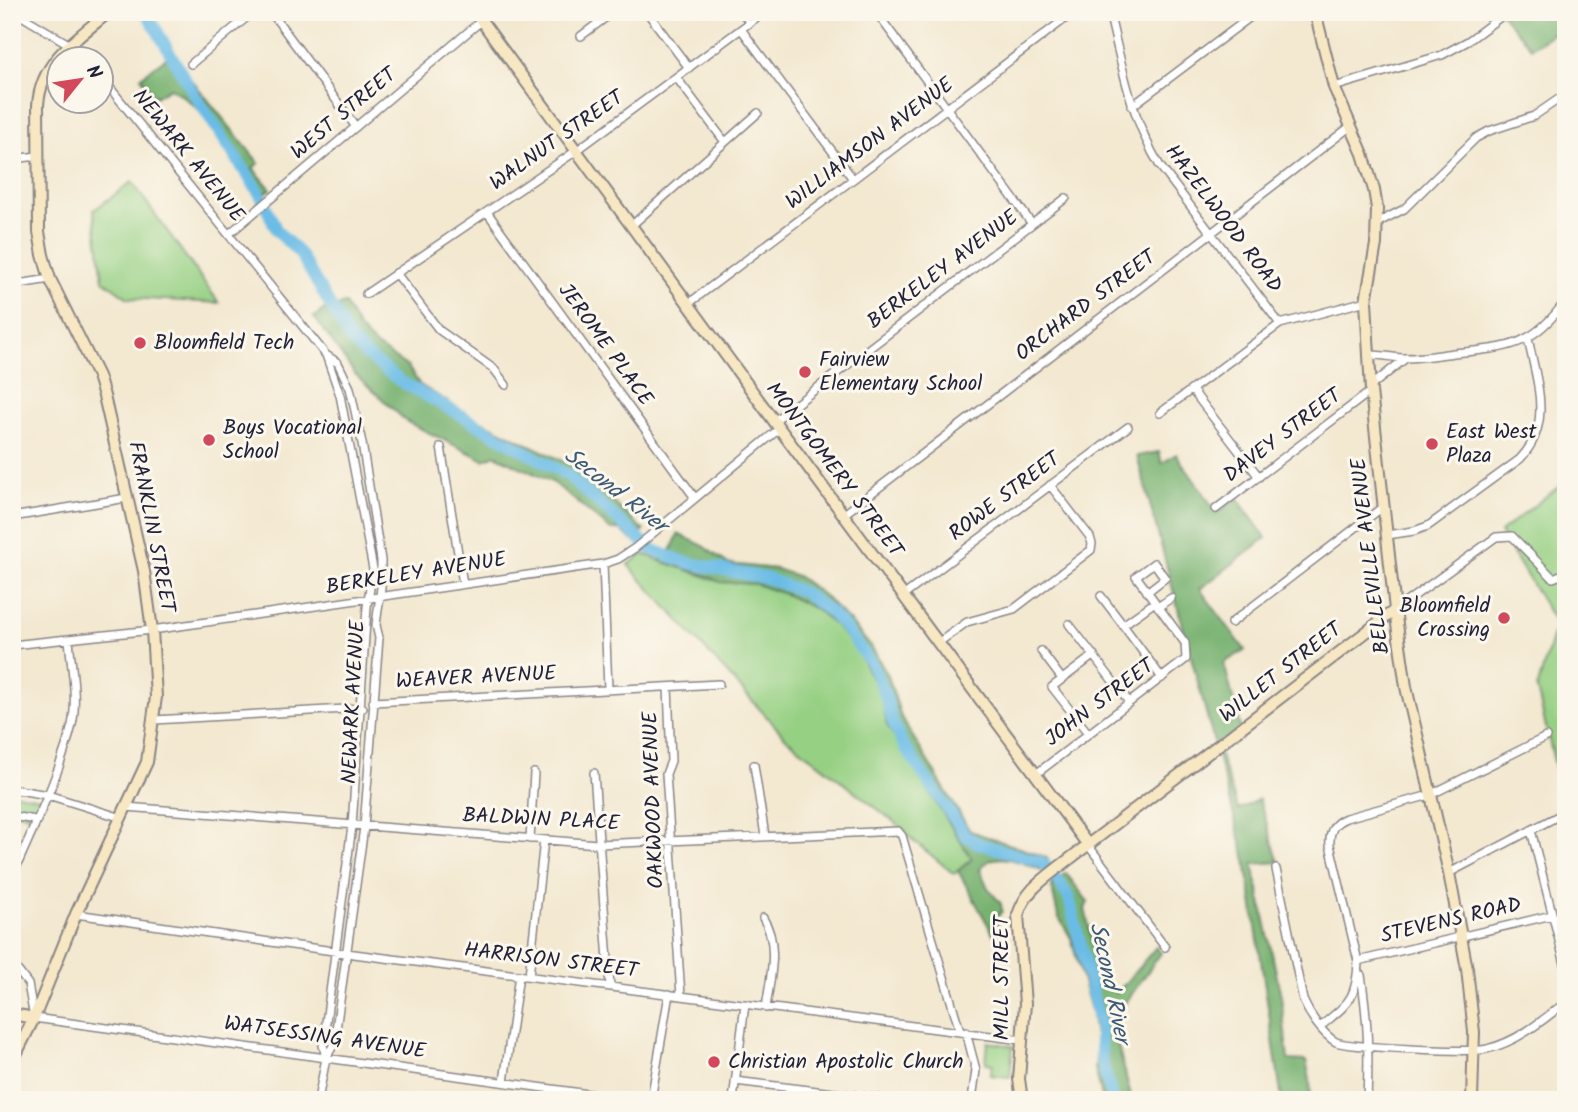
<svg xmlns="http://www.w3.org/2000/svg" width="1578" height="1112" viewBox="0 0 1578 1112" font-family="Kalam,sans-serif">
  <style>
    .green { fill: #96d083; stroke: #5c795f; stroke-width: 2 }
    .forest { fill: #78b271; stroke: #4d6a56; stroke-width: 2 }
    .lines { fill: none; stroke-linecap: round; stroke-linejoin: round }
    .river { stroke: #6abce6; stroke-width: 12 }
    .street-casing { stroke: #8a8586; stroke-width: 10 }
    .secondary-casing { stroke: #8a8586; stroke-width: 14 }
    .street { stroke: #fff; stroke-width: 7 }
    .secondary { stroke: #f7e8c3; stroke-width: 10 }
    .poi-dot { fill: #d1495b; stroke: #fbf7ec; stroke-width: 2.5 }
    .labels { text-anchor: middle; dominant-baseline: central; stroke-width: 6; stroke-linejoin: round; paint-order: stroke }
    .street-label { font-size: 21px; fill: #22223b; stroke: #fbf7ec }
    .poi-label { font-size: 21px; fill: #22223b; stroke: #fbf7ec; text-anchor: start }
    .water-label { font-size: 23px; font-style: italic; fill: #3b5877; stroke: #fbf7ec }
  </style>
  <rect width="100%" height="100%" fill="#fbf7ec"/>
  <filter id="ink" filterUnits="userSpaceOnUse"><feTurbulence type="fractalNoise" baseFrequency=".0143" numOctaves="2"/><feDisplacementMap in="SourceGraphic" scale="14" xChannelSelector="R" yChannelSelector="G"/><feConvolveMatrix kernelMatrix="1 2 1 2 8 2 1 2 1" color-interpolation-filters="sRGB"/></filter>
  <filter id="wash" filterUnits="userSpaceOnUse"><feTurbulence type="fractalNoise" baseFrequency=".00686" numOctaves="4" result="noise"/><feDisplacementMap in="SourceGraphic" scale="28" xChannelSelector="R" yChannelSelector="G"/><feGaussianBlur stdDeviation="1.57" result="paint"/><feColorMatrix in="noise" values="0 0 0 0 0 0 0 0 0 0 0 0 0 0 0 0 0 1.4 0 .05"/><feComposite in="paint" operator="in"/></filter>
  <g filter="url(#wash)">
    <rect width="100%" height="100%" fill="#f3e8d0"/>
    <path class="green" d="M132,182l87,121 -91,-5 -25,-18 -9,-70z
      M1566,481v331l-29,-123 19,-65 -56,-92z
      M643,554l77,28 36,2 29,10 31,15 21,18 22,26 24,45 4,27 85,134 -18,15 -46,-38 -2,-5 -119,-92 -159,-174z
      M12,793l30,5 -10,18 -20,-4z
      M988,1042l25,4 -3,31 -20,-2 3,-11 -7,-1z"/>
    <path class="forest" d="M1500,12h66v13l-35,23z
      M167,57l28,27 64,79 -6,5 18,21 -10,7c-25,-38 -50,-86 -91,-108l-15,9 -14,-20z
      M345,304l14,25 16,16 33,22 12,18 55,33 102,50 67,63 -12,9 -12,-11 -9,1 -57,-47 -59,-28 -11,5 -77,-38 -52,-48 -41,-57 11,-8z
      M1159,452l3,11 14,-9 41,59 20,-15 29,40 -66,51 45,61 -21,13 17,67 -22,22 19,58 21,-11 20,63 -26,2 28,132 7,64 18,1 4,19 1,20h-29l-36,-239 -109,-405z
      M678,534l24,11 26,19 48,5 21,7 25,18 29,29 21,25 16,28 13,41 69,114 76,26 4,7 -8,6c-17,-6 -49,-23 -62,0l8,18 13,16 1,7 -6,8 5,18 -5,2 -38,-68 14,-12 -85,-134 -5,-27 -23,-45 -22,-26 -21,-18 -31,-15 -29,-10 -36,-2 -15,-7 -45,-14 12,-12z
      M1066,873l22,29 -3,7c7,28 9,65 31,85l40,-47 5,6 -49,69 20,78h-29l-8,-32 2,-17 -5,-37 -21,-76 -13,-22 -7,-32z"/>
    <g class="lines">
      <path class="river" d="M146,12l48,82 67,102 16,35 23,23 50,85 15,15 35,27 167,94 84,74 34,13 84,17 34,13 27,20 15,16 26,35 14,31 8,29 11,23 62,90 11,7 64,19 6,5
        M1057,879l12,19 30,123 3,42 11,37"/>
    </g>
  </g>
  <g filter="url(#ink)">
    <g class="lines">
      <defs>
        <path id="street" d="M15,12l62,37 10,11
          M271,12l85,115
          M647,12l42,56
          M742,12l8,11
          M876,12l156,212
          M1109,12c13,53 22,107 51,154l120,158
          M741,29l112,150
          M581,36l32,-24
          M191,64l62,-52
          M676,77l49,65
          M102,78l224,277 12,8 12,25 12,55 19,117v28l-5,37 3,13 -15,189 -30,217 -8,14 -8,42
          M1334,87l108,-32 26,-14 31,-23
          M1132,106l125,-94
          M12,159l26,-3
          M487,212l208,286
          M1377,223l27,-14 72,-71 13,-7 45,-15 32,-22
          M631,226l127,-113
          M229,234l252,-213
          M396,273l43,57 55,39 12,16
          M12,285l38,-6
          M366,294l210,-143 188,-139
          M688,304l386,-292
          M1368,355c13,-1 25,3 38,3 16,0 32,-3 48,-5 54,-5 79,-6 112,-53
          M1371,386l35,-28
          M1192,390l67,87
          M1160,413l120,-89 86,-23
          M774,421l292,-223
          M441,447l22,137
          M1216,509l155,-118
          M843,515l508,-389
          M12,517l115,-19
          M1387,535l27,-4 14,-5 92,-67c34,-36 16,-78 8,-121
          M603,564l5,125
          M903,596l225,-169
          M1101,596l22,29
          M1155,602l-32,23 39,53
          M1158,607l13,-9
          M1395,610l101,-73 16,-1 41,42 13,-5
          M1231,623l153,-117
          M1069,624l60,78
          M938,643l29,-21 47,-13 77,-59 1,-6 -2,-7 -40,-52
          M12,645l140,-15 451,-66 15,-5 17,-11 144,-119
          M1041,651l21,28
          M668,687l3,74 -5,13 15,222
          M373,702l346,-18
          M154,720l209,-12
          M1088,733l-36,-46 42,-32
          M754,765l11,71
          M594,773l16,214
          M1036,774l150,-115 -1,-16 -49,-67 18,-13 11,15 -18,14
          M12,789l36,6 74,23
          M126,807l472,37 300,-13 4,5 58,195
          M12,816l23,4
          M1531,830l35,138
          M530,839l4,-66
          M1088,845l77,102
          M1276,869l27,131c6,14 19,34 33,42 11,5 137,11 151,7 30,-7 55,-28 79,-47
          M1449,873l111,-58
          M12,877c20,-47 48,-103 60,-152 6,-27 -1,-59 -3,-86
          M76,914l278,40 668,86
          M763,918c17,27 7,60 3,90
          M12,963l16,21 6,34 598,82
          M1358,963v-2l194,-46
          M1361,975c7,46 8,78 6,125
          M529,976l15,-136
          M1320,1027c28,-24 37,-27 38,-66l-28,-116c-1,-13 3,-22 16,-27l84,-23 116,-58
          M966,1032l10,38 -4,30
          M326,1058l-3,-13 29,-219 15,-219 6,-38 -33,-174 -14,-40
          M735,1081l156,19
          M504,1082l15,-107
          M651,1100l18,-106
          M733,1100l12,-96
          M1564,1100l2,-2"/>
        <path id="secondary" d="M475,12l299,409 314,424
          M1315,12l19,75 29,67 11,36 3,18 -1,36 -10,57 5,90 24,219 11,77 43,186 18,96 7,63 -2,68
          M12,1014l22,4
          M12,1062l22,-44 42,-104 71,-152 9,-65 -4,-67 -8,-59 -40,-175 -6,-20 -48,-97 -7,-24 -4,-23 -1,-127c3,-45 40,-67 71,-93
          M1022,1100l-3,-21 6,-75 -7,-89c7,-23 23,-34 41,-48l336,-257"/>
      </defs>
      <use href="#street" class="street-casing"/>
      <use href="#secondary" class="secondary-casing"/>
      <use href="#street" class="street"/>
      <use href="#secondary" class="secondary"/>
    </g>
  </g>
  <g class="poi-dot">
    <circle cx="140" cy="343" r="7"/>
    <circle cx="805" cy="372" r="7"/>
    <circle cx="209" cy="440" r="7"/>
    <circle cx="1432" cy="444" r="7"/>
    <circle cx="1504" cy="618" r="7"/>
    <circle cx="714" cy="1062" r="7"/>
  </g>
  <g class="labels">
    <g class="street-label">
      <text transform="translate(344 114) rotate(-40)">WEST STREET</text>
      <text transform="translate(557 141) rotate(-35)">WALNUT STREET</text>
      <text transform="translate(870 144) rotate(-37)">WILLIAMSON AVENUE</text>
      <text transform="translate(188 156) rotate(51)">NEWARK AVENUE</text>
      <text transform="translate(1223 219) rotate(53)">HAZELWOOD ROAD</text>
      <text transform="translate(943 270) rotate(-37)">BERKELEY AVENUE</text>
      <text transform="translate(1086 306) rotate(-37)">ORCHARD STREET</text>
      <text transform="translate(605 345) rotate(54)">JEROME PLACE</text>
      <text transform="translate(1283 436) rotate(-37)">DAVEY STREET</text>
      <text transform="translate(834 470) rotate(53)">MONTGOMERY STREET</text>
      <text transform="translate(1005 497) rotate(-37)">ROWE STREET</text>
      <text transform="translate(151 527) rotate(79)">FRANKLIN STREET</text>
      <text transform="translate(1371 556) rotate(-97)">BELLEVILLE AVENUE</text>
      <text transform="translate(416 574) rotate(-9)">BERKELEY AVENUE</text>
      <text transform="translate(1281 673) rotate(-38)">WILLET STREET</text>
      <text transform="translate(476 678) rotate(-3)">WEAVER AVENUE</text>
      <text transform="translate(354 702) rotate(-87)">NEWARK AVENUE</text>
      <text transform="translate(1100 703) rotate(-37)">JOHN STREET</text>
      <text transform="translate(654 800) rotate(-92)">OAKWOOD AVENUE</text>
      <text transform="translate(541 820) rotate(3)">BALDWIN PLACE</text>
      <text transform="translate(1451 921) rotate(-13)">STEVENS ROAD</text>
      <text transform="translate(551 961) rotate(7)">HARRISON STREET</text>
      <text transform="translate(1002 978) rotate(-90)">MILL STREET</text>
      <text transform="translate(325 1038) rotate(8)">WATSESSING AVENUE</text>
    </g>
    <g class="poi-label">
      <text x="154" y="343">Bloomfield Tech</text>
      <text x="819" y="360">Fairview<tspan x="819" dy="24">Elementary School</tspan></text>
      <text x="223" y="428">Boys Vocational<tspan x="223" dy="24">School</tspan></text>
      <text x="1446" y="432">East West<tspan x="1446" dy="24">Plaza</tspan></text>
      <text x="1490" y="606" text-anchor="end">Bloomfield<tspan x="1490" dy="24">Crossing</tspan></text>
      <text x="728" y="1062">Christian Apostolic Church</text>
    </g>
    <g class="water-label">
      <text transform="translate(615 491) rotate(38)">Second River</text>
      <text transform="translate(1109 983) rotate(78)">Second River</text>
    </g>
  </g>
  <rect width="1578" height="1112" fill="none" stroke="#fbf7ec" stroke-width="42"/>
  <g transform="translate(80 80) rotate(60)"><circle r="33" fill="#fbf7ec" stroke="#a4a2a5" stroke-width="2"/>
  <path d="M0-5L12 26L0 18L-12 26Z" fill="#d1495b"/>
  <text y="-10" font-size="19" font-weight="bold" text-anchor="middle" fill="#22223b">N</text>
  </g>
</svg>
